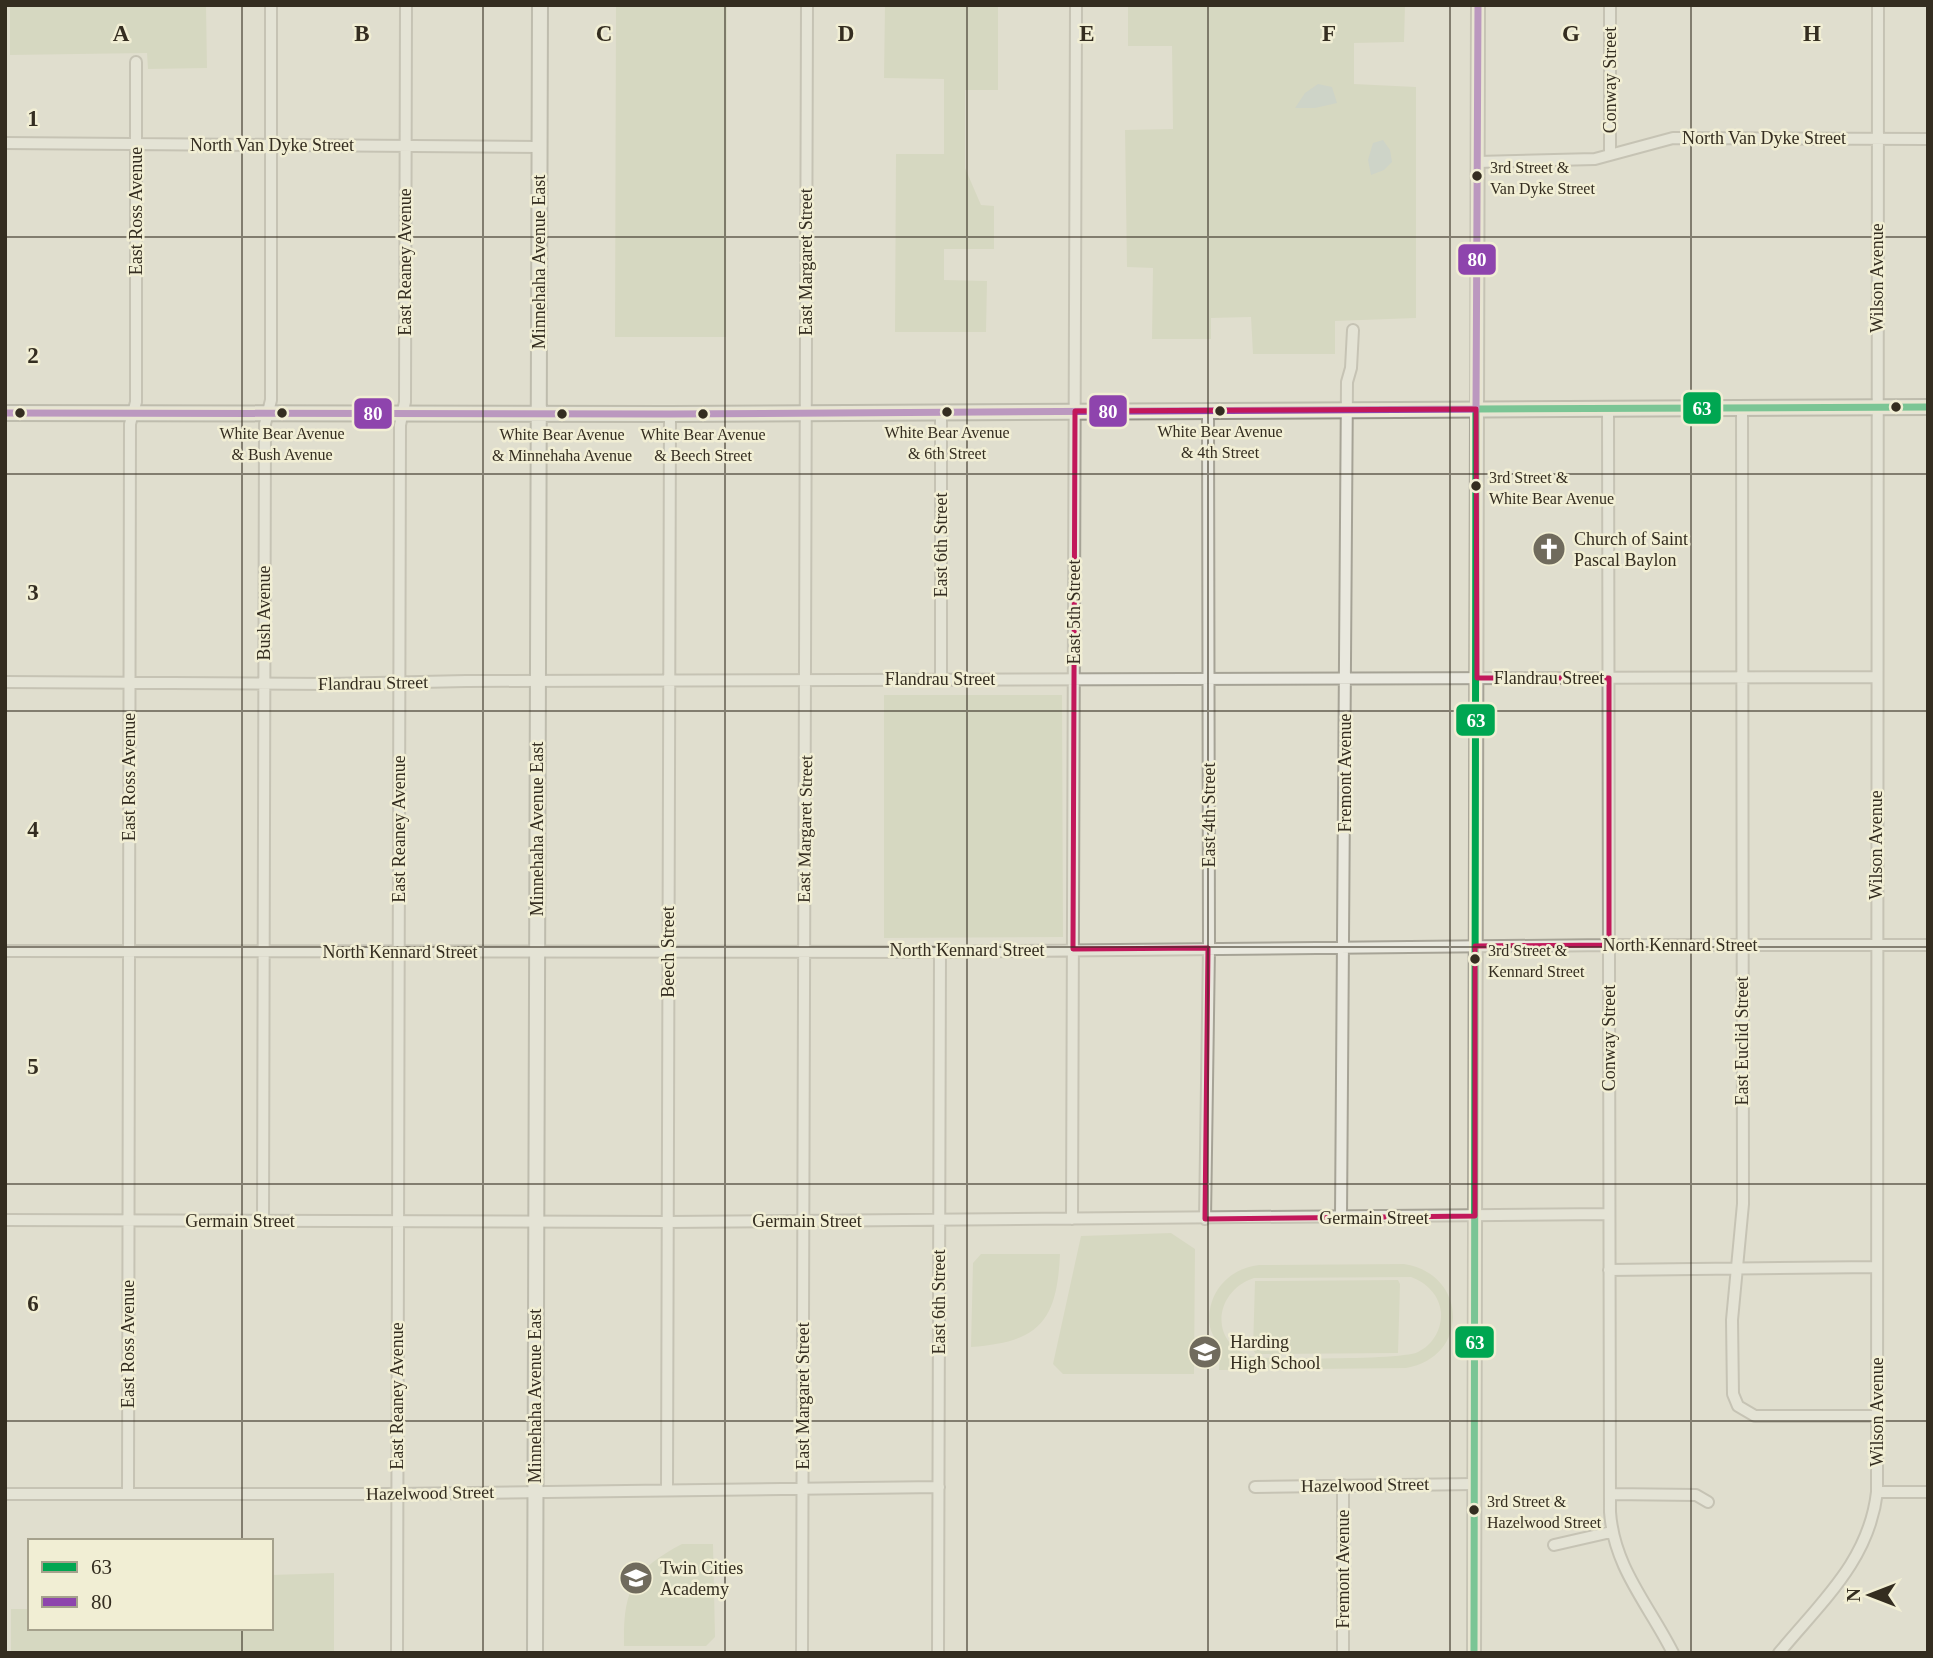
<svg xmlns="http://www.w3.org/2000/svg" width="1933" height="1658" viewBox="0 0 1933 1658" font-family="Georgia,serif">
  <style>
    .green { fill: #cbd0b2; fill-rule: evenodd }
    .water { fill: #b8c7c0 }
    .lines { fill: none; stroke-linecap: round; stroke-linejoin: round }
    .minor-casing { stroke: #a6a396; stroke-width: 14 }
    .tertiary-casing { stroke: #a6a396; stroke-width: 16 }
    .secondary-casing { stroke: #959286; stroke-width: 18 }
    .minor { stroke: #e9e8de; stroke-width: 10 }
    .tertiary { stroke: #e9e8de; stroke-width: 12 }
    .secondary { stroke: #e9e8de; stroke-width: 14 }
    .bus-1-casing { stroke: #f1eed4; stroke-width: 12 }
    .bus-2-casing { stroke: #f1eed4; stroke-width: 12 }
    .bus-1 { stroke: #00a651; stroke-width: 7 }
    .bus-2 { stroke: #8e44ad; stroke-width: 7 }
    .marked { fill: none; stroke: #c2185b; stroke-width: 5; stroke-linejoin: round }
    .grid { fill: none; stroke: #342d20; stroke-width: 2; stroke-opacity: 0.55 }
    .bus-dot { fill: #342d20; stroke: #f1eed4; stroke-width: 2.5 }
    .labels { text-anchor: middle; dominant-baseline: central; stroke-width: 5; stroke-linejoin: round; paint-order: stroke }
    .bus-label { font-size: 16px; fill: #342d20; stroke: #f1eed4 }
    .street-label { font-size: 18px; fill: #342d20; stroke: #f1eed4 }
    .poi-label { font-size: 18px; fill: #342d20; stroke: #f1eed4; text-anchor: start }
    .grid-label { font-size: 23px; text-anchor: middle; font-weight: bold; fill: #342d20; stroke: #f1eed4; stroke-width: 5; stroke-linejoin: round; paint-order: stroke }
    .line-badge { stroke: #f1eed4; stroke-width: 2.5 }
    .badge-label { font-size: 19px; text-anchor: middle; font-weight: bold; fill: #fff }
  </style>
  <rect width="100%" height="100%" fill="#e0dece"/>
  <path class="green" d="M10,5h196l1,63 -59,1 -1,-16 -137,2z
    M616,5h111l-1,332h-111z
    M885,5h113v85h-33v78l16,37 13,1v43h-50v31l43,1 -1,51h-91l1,-178h48v-75l-60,-1z
    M1128,5h277l-1,37 -50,1v41l62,3v231l-81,3v33h-82l-2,-37 -40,1v21h-59l1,-71 -26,-1 -2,-137 48,-1 -1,-83h-44z
    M884,695h178l1,242 -179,1z
    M1171,1233l24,16 -1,125h-131l-10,-10 28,-128z
    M981,1254h79c-3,68 -21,88 -89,93l2,-84z
    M1259,1265l145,-1c64,10 66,93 2,104l-187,2c0,-7 2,-16 0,-22 -2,-7 -7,-13 -9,-21 -5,-32 18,-59 49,-62zM1411,1277c16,6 28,18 30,35 1,17 -8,33 -23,40 -16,8 -141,7 -163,5 -46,-10 -43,-65 -1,-79z
    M1398,1280l2,4 -2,69 -142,1 -3,-4 2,-69z
    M682,1544h31l2,93 -9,9h-82c-1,-55 8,-76 58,-102z
    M334,1573v80h-323v-44h19v19h241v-53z"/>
  <path class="water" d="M1318,84l14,3 5,16 -22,5h-20l10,-15z
    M1383,140l7,10 2,12 -8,8 -13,5 -3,-15 5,-17z"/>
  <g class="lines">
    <defs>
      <path id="minor" d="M5,143l534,4
        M1610,154v-149
        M1477,162l118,-3 78,-21 255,1
        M1608,408l2,1104c4,56 39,93 63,141
        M1742,408l1,796 -11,116 1,74 5,12 17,10h122
        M941,411v268
        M5,682l325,2 136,-3 1409,-4
        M5,951l925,1 679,-7h319
        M1341,1217l6,-835 4,-14 2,-38
        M1072,1219l4,-1214
        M1205,1219l4,-271 -1,-537
        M5,1220l663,2 941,-8
        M263,1221l2,-797 6,-24v-395
        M1609,1270l268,-3
        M1343,1485v168
        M1255,1487l219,-3
        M667,1490l3,-1076
        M1877,1492h51
        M5,1494h392l542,-7
        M128,1494l2,-1070 6,-22v-340
        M1610,1494l86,1 12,7
        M1554,1545l57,-13
        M397,1653l3,-1228 5,-23 1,-397
        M802,1653l5,-1648
        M938,1653l2,-702
        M1779,1653c42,-51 90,-92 98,-161l1,-1487"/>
      <path id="tertiary" d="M1474,1653l4,-1648"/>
      <path id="secondary" d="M5,413l665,1 1258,-7
        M535,1653l5,-1648"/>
    </defs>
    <use href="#minor" class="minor-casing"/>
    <use href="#tertiary" class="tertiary-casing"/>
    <use href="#secondary" class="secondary-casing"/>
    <use href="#minor" class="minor"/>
    <use href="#tertiary" class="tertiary"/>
    <use href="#secondary" class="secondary"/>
    <defs>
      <path id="bus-1" d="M1476,409l452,-2
        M1474,1653l2,-1244"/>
      <path id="bus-2" d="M1476,409l2,-404
        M5,413l665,1 806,-5"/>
    </defs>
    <use href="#bus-1" class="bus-1-casing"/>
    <use href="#bus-2" class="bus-2-casing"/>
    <use href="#bus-1" class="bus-1"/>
    <use href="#bus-2" class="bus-2"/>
  </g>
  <path d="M0 0H1933V1658H0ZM1476,409l1,269h132v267l-134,1v270l-270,3 3,-271 -135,1 2,-538z" fill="#e0dece" fill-opacity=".55" fill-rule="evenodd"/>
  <path class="marked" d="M1476,409l1,269h132v267l-134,1v270l-270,3 3,-271 -135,1 2,-538z"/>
  <path class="grid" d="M242,5v1536M483,5v1648M725,5v1648M967,5v1648M1208,5v1648M1450,5v1648M1691,5v1648M5,237h1923M5,474h1923M5,711h1923M5,947h1923M5,1184h1923M5,1421h1923M242,1628v25"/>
  <defs>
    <symbol id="church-disc" viewBox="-11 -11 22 22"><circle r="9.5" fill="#706b5d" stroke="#f1eed4"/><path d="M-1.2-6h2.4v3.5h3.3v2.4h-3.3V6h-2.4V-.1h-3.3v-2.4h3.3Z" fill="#fff"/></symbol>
    <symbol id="school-disc" viewBox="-11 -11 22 22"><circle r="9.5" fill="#706b5d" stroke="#f1eed4"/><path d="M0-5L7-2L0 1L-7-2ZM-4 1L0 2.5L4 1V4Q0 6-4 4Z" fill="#fff"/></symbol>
  </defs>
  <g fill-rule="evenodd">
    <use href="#church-disc" x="1530" y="530" width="38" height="38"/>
    <use href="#school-disc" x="1186" y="1333" width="38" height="38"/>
    <use href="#school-disc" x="617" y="1559" width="38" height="38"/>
  </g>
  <g class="bus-dot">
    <circle cx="1477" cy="176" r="6"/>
    <circle cx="1896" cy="407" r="6"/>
    <circle cx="1220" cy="411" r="6"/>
    <circle cx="947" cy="412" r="6"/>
    <circle cx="20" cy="413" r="6"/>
    <circle cx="282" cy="413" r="6"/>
    <circle cx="562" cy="414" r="6"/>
    <circle cx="703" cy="414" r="6"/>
    <circle cx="1476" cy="486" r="6"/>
    <circle cx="1475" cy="959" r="6"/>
    <circle cx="1474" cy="1510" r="6"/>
  </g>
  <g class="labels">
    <g class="bus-label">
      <text x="1490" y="167" text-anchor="start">3rd Street &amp;<tspan x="1490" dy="21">Van Dyke Street</tspan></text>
      <text x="1220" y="431">White Bear Avenue<tspan x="1220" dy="21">&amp; 4th Street</tspan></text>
      <text x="947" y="432">White Bear Avenue<tspan x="947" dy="21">&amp; 6th Street</tspan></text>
      <text x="282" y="433">White Bear Avenue<tspan x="282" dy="21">&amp; Bush Avenue</tspan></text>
      <text x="562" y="434">White Bear Avenue<tspan x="562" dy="21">&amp; Minnehaha Avenue</tspan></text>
      <text x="703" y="434">White Bear Avenue<tspan x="703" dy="21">&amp; Beech Street</tspan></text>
      <text x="1489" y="477" text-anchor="start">3rd Street &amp;<tspan x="1489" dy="21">White Bear Avenue</tspan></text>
      <text x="1488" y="950" text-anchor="start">3rd Street &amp;<tspan x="1488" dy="21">Kennard Street</tspan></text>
      <text x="1487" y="1501" text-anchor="start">3rd Street &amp;<tspan x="1487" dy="21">Hazelwood Street</tspan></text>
    </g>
    <g class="street-label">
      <text transform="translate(1610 80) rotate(-90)">Conway Street</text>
      <text x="1764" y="138">North Van Dyke Street</text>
      <text x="272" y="145">North Van Dyke Street</text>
      <text transform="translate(136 211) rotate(-90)">East Ross Avenue</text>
      <text transform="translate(405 262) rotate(-90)">East Reaney Avenue</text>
      <text transform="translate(539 262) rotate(-90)">Minnehaha Avenue East</text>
      <text transform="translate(806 262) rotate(-90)">East Margaret Street</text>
      <text transform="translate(1877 278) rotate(-90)">Wilson Avenue</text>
      <text transform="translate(941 545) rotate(-90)">East 6th Street</text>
      <text transform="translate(1074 612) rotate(-90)">East 5th Street</text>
      <text transform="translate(264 613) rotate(-90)">Bush Avenue</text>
      <text x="1549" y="678">Flandrau Street</text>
      <text x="940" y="679">Flandrau Street</text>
      <text transform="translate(373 683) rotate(-1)">Flandrau Street</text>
      <text transform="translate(1345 773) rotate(-90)">Fremont Avenue</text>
      <text transform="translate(129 777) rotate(-90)">East Ross Avenue</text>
      <text transform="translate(1209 815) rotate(-90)">East 4th Street</text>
      <text transform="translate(399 829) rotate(-90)">East Reaney Avenue</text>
      <text transform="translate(537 829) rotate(-90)">Minnehaha Avenue East</text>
      <text transform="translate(805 829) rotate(-89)">East Margaret Street</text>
      <text transform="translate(1876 845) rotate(-90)">Wilson Avenue</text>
      <text x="1680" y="945">North Kennard Street</text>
      <text x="967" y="950">North Kennard Street</text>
      <text x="400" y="952">North Kennard Street</text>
      <text transform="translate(668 952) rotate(-90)">Beech Street</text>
      <text transform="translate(1609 1038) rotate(-90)">Conway Street</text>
      <text transform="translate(1742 1041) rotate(-90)">East Euclid Street</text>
      <text x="1374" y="1218">Germain Street</text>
      <text x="240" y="1221">Germain Street</text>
      <text x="807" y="1221">Germain Street</text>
      <text transform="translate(939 1302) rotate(-90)">East 6th Street</text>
      <text transform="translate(128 1344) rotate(-90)">East Ross Avenue</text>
      <text transform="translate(397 1396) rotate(-90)">East Reaney Avenue</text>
      <text transform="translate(535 1396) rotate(-90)">Minnehaha Avenue East</text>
      <text transform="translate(803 1396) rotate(-90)">East Margaret Street</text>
      <text transform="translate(1877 1412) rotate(-90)">Wilson Avenue</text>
      <text transform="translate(1365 1485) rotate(-1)">Hazelwood Street</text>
      <text transform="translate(430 1493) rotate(-1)">Hazelwood Street</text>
      <text transform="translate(1343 1569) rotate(-90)">Fremont Avenue</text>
    </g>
    <g class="poi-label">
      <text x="1574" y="539">Church of Saint<tspan x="1574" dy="21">Pascal Baylon</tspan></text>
      <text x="1230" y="1342">Harding<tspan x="1230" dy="21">High School</tspan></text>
      <text x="660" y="1568">Twin Cities<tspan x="660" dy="21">Academy</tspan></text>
    </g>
  </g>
  <g class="grid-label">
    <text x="121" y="41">A</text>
    <text x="362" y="41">B</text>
    <text x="604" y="41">C</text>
    <text x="846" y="41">D</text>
    <text x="1087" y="41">E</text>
    <text x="1329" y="41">F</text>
    <text x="1571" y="41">G</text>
    <text x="1812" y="41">H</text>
    <text x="33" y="126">1</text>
    <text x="33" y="363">2</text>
    <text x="33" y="600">3</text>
    <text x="33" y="837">4</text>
    <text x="33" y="1074">5</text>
    <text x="33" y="1311">6</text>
  </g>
  <g class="line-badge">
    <rect x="1457" y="243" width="40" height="33" rx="7" fill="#8e44ad"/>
    <rect x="1682" y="391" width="40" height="34" rx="7" fill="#00a651"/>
    <rect x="1088" y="394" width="40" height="34" rx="7" fill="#8e44ad"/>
    <rect x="353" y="397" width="40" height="33" rx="7" fill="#8e44ad"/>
    <rect x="1455" y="703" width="41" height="34" rx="7" fill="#00a651"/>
    <rect x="1454" y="1325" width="41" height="34" rx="7" fill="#00a651"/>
  </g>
  <g class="badge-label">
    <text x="1477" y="266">80</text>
    <text x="1702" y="415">63</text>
    <text x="1108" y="418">80</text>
    <text x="373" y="420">80</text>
    <text x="1476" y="727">63</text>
    <text x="1475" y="1349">63</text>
  </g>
  <rect width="1933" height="1658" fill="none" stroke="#342d20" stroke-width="14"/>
  <rect x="28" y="1539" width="245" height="91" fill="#f1eed4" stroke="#a5a18c" stroke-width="2"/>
  <rect x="42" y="1562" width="35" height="10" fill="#00a651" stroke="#a5a18c" stroke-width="2"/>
  <text x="91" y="1574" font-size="21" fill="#342d20">63</text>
  <rect x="42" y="1597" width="35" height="10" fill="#8e44ad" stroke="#a5a18c" stroke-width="2"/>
  <text x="91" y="1609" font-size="21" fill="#342d20">80</text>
  <g transform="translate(1870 1595) rotate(270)" stroke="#f1eed4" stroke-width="5" paint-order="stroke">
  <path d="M0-5L12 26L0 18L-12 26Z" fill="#342d20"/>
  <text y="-10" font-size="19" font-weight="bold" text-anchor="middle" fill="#342d20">N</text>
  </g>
</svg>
